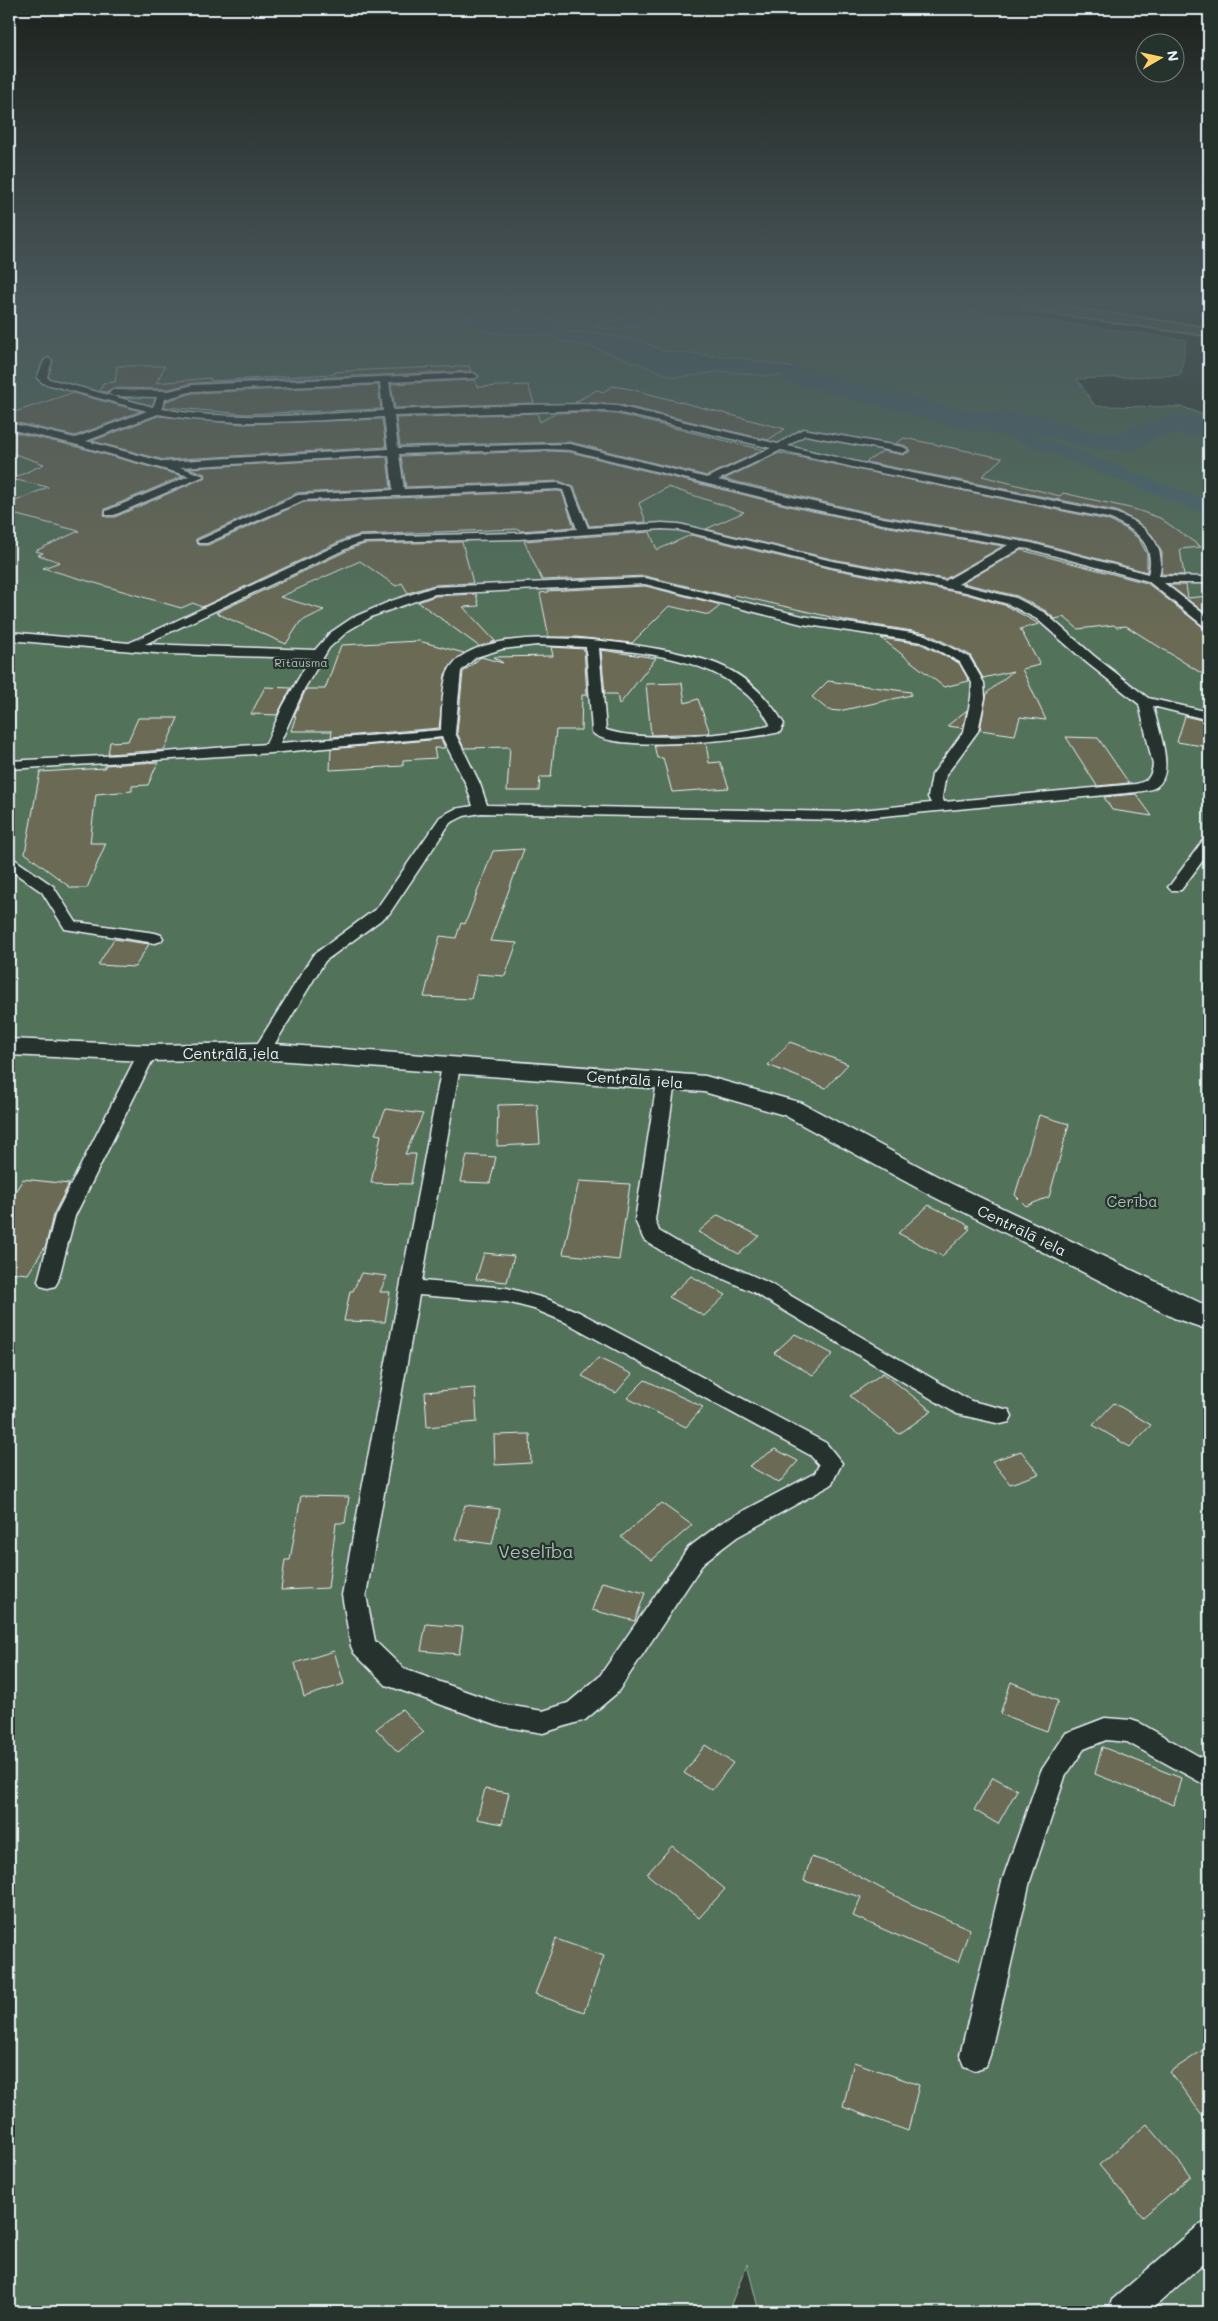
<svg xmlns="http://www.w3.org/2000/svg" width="1218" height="2321" viewBox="0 0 1218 2321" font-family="Mali,sans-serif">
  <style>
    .green { fill: #52725a; stroke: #9db2a9 }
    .water { fill: #4b6a71; stroke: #8aa0a7 }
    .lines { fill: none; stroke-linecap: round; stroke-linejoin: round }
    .canal { fill: #4b6a71; fill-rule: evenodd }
    .river { fill: #4b6a71; fill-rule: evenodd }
    .building { fill: #6b6a55; stroke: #e8f1f8 }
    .lane-casing { stroke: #e8f1f8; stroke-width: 3 }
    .secondary-casing { stroke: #e8f1f8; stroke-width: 3 }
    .primary-casing { stroke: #e8f1f8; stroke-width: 3 }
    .lane { fill: #26332d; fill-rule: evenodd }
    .secondary { fill: #26332d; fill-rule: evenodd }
    .primary { fill: #70704a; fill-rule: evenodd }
    .labels { text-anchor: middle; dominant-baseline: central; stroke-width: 4.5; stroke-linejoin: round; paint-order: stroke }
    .far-park-label { font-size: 12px; fill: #acbeb9; stroke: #26332d }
    .street-label { font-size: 15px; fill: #e8f1f8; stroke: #26332d }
    .park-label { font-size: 15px; fill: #acbeb9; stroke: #26332d }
    .near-park-label { font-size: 18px; fill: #acbeb9; stroke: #26332d }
  </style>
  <rect width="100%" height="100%" fill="#343e35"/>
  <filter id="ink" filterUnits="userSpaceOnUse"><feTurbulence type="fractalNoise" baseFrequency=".02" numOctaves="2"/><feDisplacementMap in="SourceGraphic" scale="10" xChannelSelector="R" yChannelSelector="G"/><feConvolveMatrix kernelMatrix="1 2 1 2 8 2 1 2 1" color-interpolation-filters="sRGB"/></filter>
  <g filter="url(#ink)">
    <path class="green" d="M9,306h933l244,34 -5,35 -104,4 18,27 88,1 26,10v1895h-450l-12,-48 -19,48h-719z"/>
    <path class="water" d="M515,310l49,14 1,1 -5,5 3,2h29l51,9 21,10 77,7 63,12 -9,5 -26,1 -47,-5 -31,5 -16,1 -83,-30 -32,-6 -13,-6 -45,-1 -22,-5 -8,-6 -10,-2 4,-5h21z
      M644,310l19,1 1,3c-26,10 -41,19 -69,13z"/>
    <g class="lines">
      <path class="canal" d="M969,416l60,16 180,70v13l-192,-75 -54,-15 -3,-4 3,-4z"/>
      <path class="river" d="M795,367l175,45 73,4 50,15 30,2 11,-7 41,-11 34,4v18l-33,-4 -20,5 -16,10 -11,3 -39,-2 -50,-15 -71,-4 -184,-49 -4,-6 4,-6z"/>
    </g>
    <path class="building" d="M117,366h48l-9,17 54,-5 1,3 124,-7v-2l33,-2 101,-4 2,5 -278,12 -24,6 -56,-1 -7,4 -6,-1 3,-8 12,-1z
      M475,380l2,7 51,-2 6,18 -139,5 -4,-24z
      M378,385l3,24 -136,5 -81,-7 2,-6 27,-8z
      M613,386l17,3 155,40 -17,11 -151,-36 -42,-2 22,-12 6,2z
      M72,393l69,18 -66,25 -66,-15v-7z
      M587,412l30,2 146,36 -56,26 -137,-34 -170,4 -4,-28 141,-5 3,9 16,-9z
      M158,416l84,8 140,-5 4,28 -222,13 -72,-19z
      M9,431l65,15 109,30 -78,33 -1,6 2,2h9l91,-40 -1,-3 -16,-6 198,-11 4,31 -94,5 -101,46v3l3,3h9l96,-43 254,-11 4,1 12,35 -54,4 -1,-2 -160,6 -14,4 -143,68 -9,-4 -12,5 -138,-40 17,-6 -22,-7 5,-2 -8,-2 44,-20 -70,-18v-9l39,-17 -36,-8 32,-15 -35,-12z
      M904,438l98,20 -20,18 78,20 3,-3 71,16 26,9 41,29 -21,2 4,26 -23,-1 1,-21 -10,-18 -16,-14 -20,-10 -250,-49 17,-11 20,4 6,-3 1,-3 -6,-4 -9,-1z
      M547,451l23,1 223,55 90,19 120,20 -58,33 -113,-20 -126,-30 38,-17 -76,-25 -29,16 7,19 -57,4 -15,-39 -15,-6 -153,6 -5,-31z
      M779,453l328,67 18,8 14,11 8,15v18l-116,-31 -148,-25 -159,-37z
      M650,532l7,18 34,-15 141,34 134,25 41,12 32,18 -19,5 20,36 -18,4 24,51 -26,-3 -5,18 -35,-5 7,-37 26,-22 -30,7 -13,-23 -44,-22 -78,-12 -113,-26 -3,2 -87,-21 -103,4 -18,-39z
      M462,542l11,41 -39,2 -26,8 -6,-10 -6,3 -36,-25 -80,36 44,13 -24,12 -14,22 -70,-31 139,-66 10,-3z
      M1021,550l126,33 57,45 5,2v48l-83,-52 -10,1 -2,-2 -36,4 -14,-12 -9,2 -9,-8 -29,-15 -54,-13z
      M1169,585h17l2,13 21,-2v20z
      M645,586l76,19 -12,10 -40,-9 -37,37 -56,-6h-27l-9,-44 8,-1 -1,-1z
      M476,594l3,12 -16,1 32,34 -15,6 -62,-45 17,-6z
      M881,638l40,6 38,19 10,18 -25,6z
      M419,641l45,12 -16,16 -3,6 -6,53 -108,9 1,-6h-41l5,-15h-2l12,-27h19l16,-44z
      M551,647l33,2 3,46h-5l-1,35h-25l-5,47h-11l-1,14h-32l3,-44 -46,1 -7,-15 6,-61 18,-15 22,6 -9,-6 59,-1z
      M601,650l55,8 -37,47 -2,-11h-12z
      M828,681l83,11v3l-72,16 -11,-1 -16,-13z
      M682,683l3,20 13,-4 12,34 -59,2 -5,-51z
      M265,687l26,1 -14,27 -26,-1z
      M967,710l-4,18 -16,-2z
      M1185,716l24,6v25l-32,-5z
      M138,718h40l-14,32 -56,4 2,-12 18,-1z
      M1066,737l32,1 31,45 -32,3z
      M441,739l4,9h-11l2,10 -33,2v6l-73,4 1,-21z
      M706,743l3,20 11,-1 9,26 -57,4 -9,-34h-6l-3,-13z
      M158,762l-10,23 -16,1v5l-36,3 -6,49h16l-19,45h-16l-46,-35 15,-81 65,-4v-3z
      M1136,794l16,22 -40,-6 -8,-13z
      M524,849l-34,92 27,2 -12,33 -28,-2 -6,25 -47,-2 16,-61 16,2 5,-15 4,1 28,-73z
      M114,939l35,5 -14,23 -37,-2z
      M790,1042l58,22 -22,24 -58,-23z
      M537,1104l3,40 -43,2 1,-41z
      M386,1109l37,5 -18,40h11l-5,30 -40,-1 10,-48 -6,-1z
      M1039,1115l30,9 -20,73 -23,9 -11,-11z
      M467,1155l29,2 -6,26 -29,-1z
      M23,1179l46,5 -16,31 -7,30 -18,29 -19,-2v-70z
      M579,1181l51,3 -11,76 -56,-6z
      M929,1205l41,21 -4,1 4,2 -28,27 -44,-23z
      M718,1215l41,21 -20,18 -41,-22z
      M484,1253l30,3 -7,26 -31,-3z
      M361,1273l26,3 -7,16h10l-5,30 -41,-1 6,-30h3z
      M691,1276l35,19 -22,21 -35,-19z
      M795,1334l38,20 -20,21 -39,-22z
      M598,1358l34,16 -16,19 -34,-17z
      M883,1373l49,38 -33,23 -49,-38z
      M645,1380l58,27 -17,20 -59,-29z
      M475,1388l2,34 -50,5 -2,-35z
      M1114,1403l37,22 -21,22 -37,-22z
      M530,1434l1,29 -36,2 -1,-30z
      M775,1449l23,12 -19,22 -30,-17z
      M1021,1451l18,23 -29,10 -18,-23z
      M301,1496l48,1 -4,26h-9l-8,65 -47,2 4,-30h5z
      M661,1503l31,22 -40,35 -31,-23z
      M465,1505l35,4 -8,35 -37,-5z
      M602,1582l43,11 -10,28 -43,-11z
      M426,1624l37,3 -4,27 -38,-3z
      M334,1651l10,33 -40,13 -9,-34z
      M1011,1682l47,19 -11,30 -47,-17z
      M402,1709l22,23 -26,20 -22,-23z
      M705,1745l28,18 -21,27 -28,-17z
      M1102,1747l79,31 -7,27 -79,-31z
      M993,1777l24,13 -19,34 -24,-14z
      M485,1789l24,4 -7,31 -25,-5z
      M672,1846l53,43 -26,29 -52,-44z
      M811,1857l26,8 72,38 61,26 -12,33 -105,-46 8,-19 -57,-16z
      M556,1939l48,17 -20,56 -49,-18z
      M1209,2046v78l-39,-52z
      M854,2062l65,23 -11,46 -65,-24z
      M1147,2124l44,52 -48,41 -44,-52z"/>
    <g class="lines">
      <defs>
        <path id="lane" d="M48,358l4,3 -5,16 2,2 104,28 4,-10 -44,-1 -5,-3 5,-3 56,1 24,-6 280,-12 5,3 -2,2 -87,4 4,28 128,-5 66,-1 30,2 161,38 25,-15 100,18 5,3 -5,3 -98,-18 -17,11 73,17 254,50c28,10 53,30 44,63l50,1v6h-45l45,35v10l-4,-1 -57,-46 -118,-32 -9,-1 -63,36 58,14 29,15 49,43 54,42 61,14v8l-56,-14c4,20 24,67 3,81 -5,3 -14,4 -19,5l-296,28 -360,-7 -17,3 -14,7 -61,91 -64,47 -57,94h-12l-3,-4 60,-96 64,-47 63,-91 15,-8 18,-3 -7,-22 -24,-47 -171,16 -262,16v-8l131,-7 126,-10 17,-38 27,-48 -143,-4 -158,-14v-8l120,11 217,-102 14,-4 159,-4 58,-4 -14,-39 -5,-1 -254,11 -97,43h-8l-2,-2 101,-46 95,-5 -4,-35 -209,12 24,9 -90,39h-8v-4l83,-35 -115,-32 -65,-15v-6l66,15 72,-27 -104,-28 -6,-5 7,-17zM380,383l3,28c-73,3 -148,11 -221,-2l3,-10 28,-8zM587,410l30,2 154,36 -64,30 -137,-34 -172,4 -4,-32zM158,414c75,14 150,6 226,3l4,32 -224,13 -78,-21zM547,449l23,1 223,55 90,19 125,21 -63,36 -113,-20 -153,-37 -17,-1 -74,5 -16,-40 -14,-5 -154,6 -5,-35zM781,450l80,19 247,49c25,9 49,26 40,56l-117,-31 -148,-25 -165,-38zM662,529l17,1 153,37 134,25 42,12 29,15 49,43 53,42 14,61c-2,12 -5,16 -17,19l-192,18 -2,-5 4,-22 32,-44 7,-33 -1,-15 -15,-26 -44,-22 -123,-19 -157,-38 -211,9 -43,14 -39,17 -22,15 -15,17 -170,-6 209,-99 11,-3 154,-3zM645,584l157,40 120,18 38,20 12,21 -1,15 -7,33 -32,44 -4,22 3,6 -90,9 -354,-7 -7,-21 -25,-51 6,-62 15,-14 26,-8 35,-4 49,2 6,85c18,22 159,7 188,0l4,-8c-15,-26 -38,-48 -67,-60 -49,-19 -238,-50 -268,6 -7,12 -7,44 -8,60l-161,13 24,-54 25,-41 20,-18 24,-14 62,-22zM599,648c62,6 138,15 171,76l-1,2c-42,9 -122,17 -163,4z
          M1209,838v14l-28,38h-10l-3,-3 3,-3 33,-45z
          M9,857l5,2 39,27 23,36 79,11 6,2 2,3 -2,3 -6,2 -90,-14 -23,-37 -33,-23z
          M147,1048l6,1 3,4 -81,163 -17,65 -3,5 -7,2 -7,-2 -3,-5 17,-65 83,-163 3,-4z
          M451,1061l6,1 3,4 -38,215 85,7 40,11 32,13 247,131 16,20 -11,22 -94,52 -33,25 -87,131 -32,27 -42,13 -42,-7 -115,-41 -32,-32 -3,-7 -9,-51 100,-529 3,-4zM419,1295l88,7 27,7 31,13 245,133 9,10 -4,8 -94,50 -33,25 -89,129 -31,26 -25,8 -42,-7 -97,-35 -29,-28 -9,-46z
          M666,1077l6,1 3,4 -20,138 4,11 20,12 88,39 204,119 38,9 3,6 -3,6 -8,2 -44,-10 -204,-122 -88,-39 -21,-13 -9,-20 22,-138 3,-4z
          M1105,1718l26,2 9,3 69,39v25l-82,-45 -21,-2 -22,9 -19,28 -35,104 -40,174 -4,11 -11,4 -11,-4 -4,-11 42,-174 39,-110 25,-38z
          M1209,2221v37l-60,54h-41l4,-12 86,-74z"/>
        <path id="secondary" d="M9,1039l138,6 115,-2 443,33 97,27 148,80 259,124v23l-35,-12 -244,-123 -146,-80 -80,-23 -442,-33 -115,2 -138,-6z"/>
        <path id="primary" d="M1023,306h34l152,22v8l-180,-26z"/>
      </defs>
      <use href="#lane" class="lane-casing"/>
      <use href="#secondary" class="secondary-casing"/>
      <use href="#primary" class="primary-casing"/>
      <use href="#lane" class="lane"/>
      <use href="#secondary" class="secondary"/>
      <use href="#primary" class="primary"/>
    </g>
  </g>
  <linearGradient id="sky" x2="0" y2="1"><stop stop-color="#1d221d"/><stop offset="0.48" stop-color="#4a585c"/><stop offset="1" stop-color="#4a585c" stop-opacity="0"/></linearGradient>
  <rect width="1218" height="631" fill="url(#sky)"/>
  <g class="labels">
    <g class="far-park-label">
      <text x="301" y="662">Rītausma</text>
    </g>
    <g class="street-label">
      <text x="231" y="1053">Centrālā iela</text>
      <text transform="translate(635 1079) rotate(4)">Centrālā iela</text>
      <text transform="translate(1022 1230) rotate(26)">Centrālā iela</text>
    </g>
    <g class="park-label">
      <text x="1132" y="1201">Cerība</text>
    </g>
    <g class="near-park-label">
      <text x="536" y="1551">Veselība</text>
    </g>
  </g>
  <rect width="1218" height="2321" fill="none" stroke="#26332d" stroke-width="30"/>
  <rect x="15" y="15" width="1188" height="2291" fill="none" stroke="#e8f1f8" stroke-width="2" filter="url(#ink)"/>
  <g transform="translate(1160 58) rotate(81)"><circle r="24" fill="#26332d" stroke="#747f7e"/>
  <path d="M0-4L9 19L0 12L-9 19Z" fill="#ffd166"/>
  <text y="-8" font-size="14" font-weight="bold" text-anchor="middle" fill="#e8f1f8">N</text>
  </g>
</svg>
